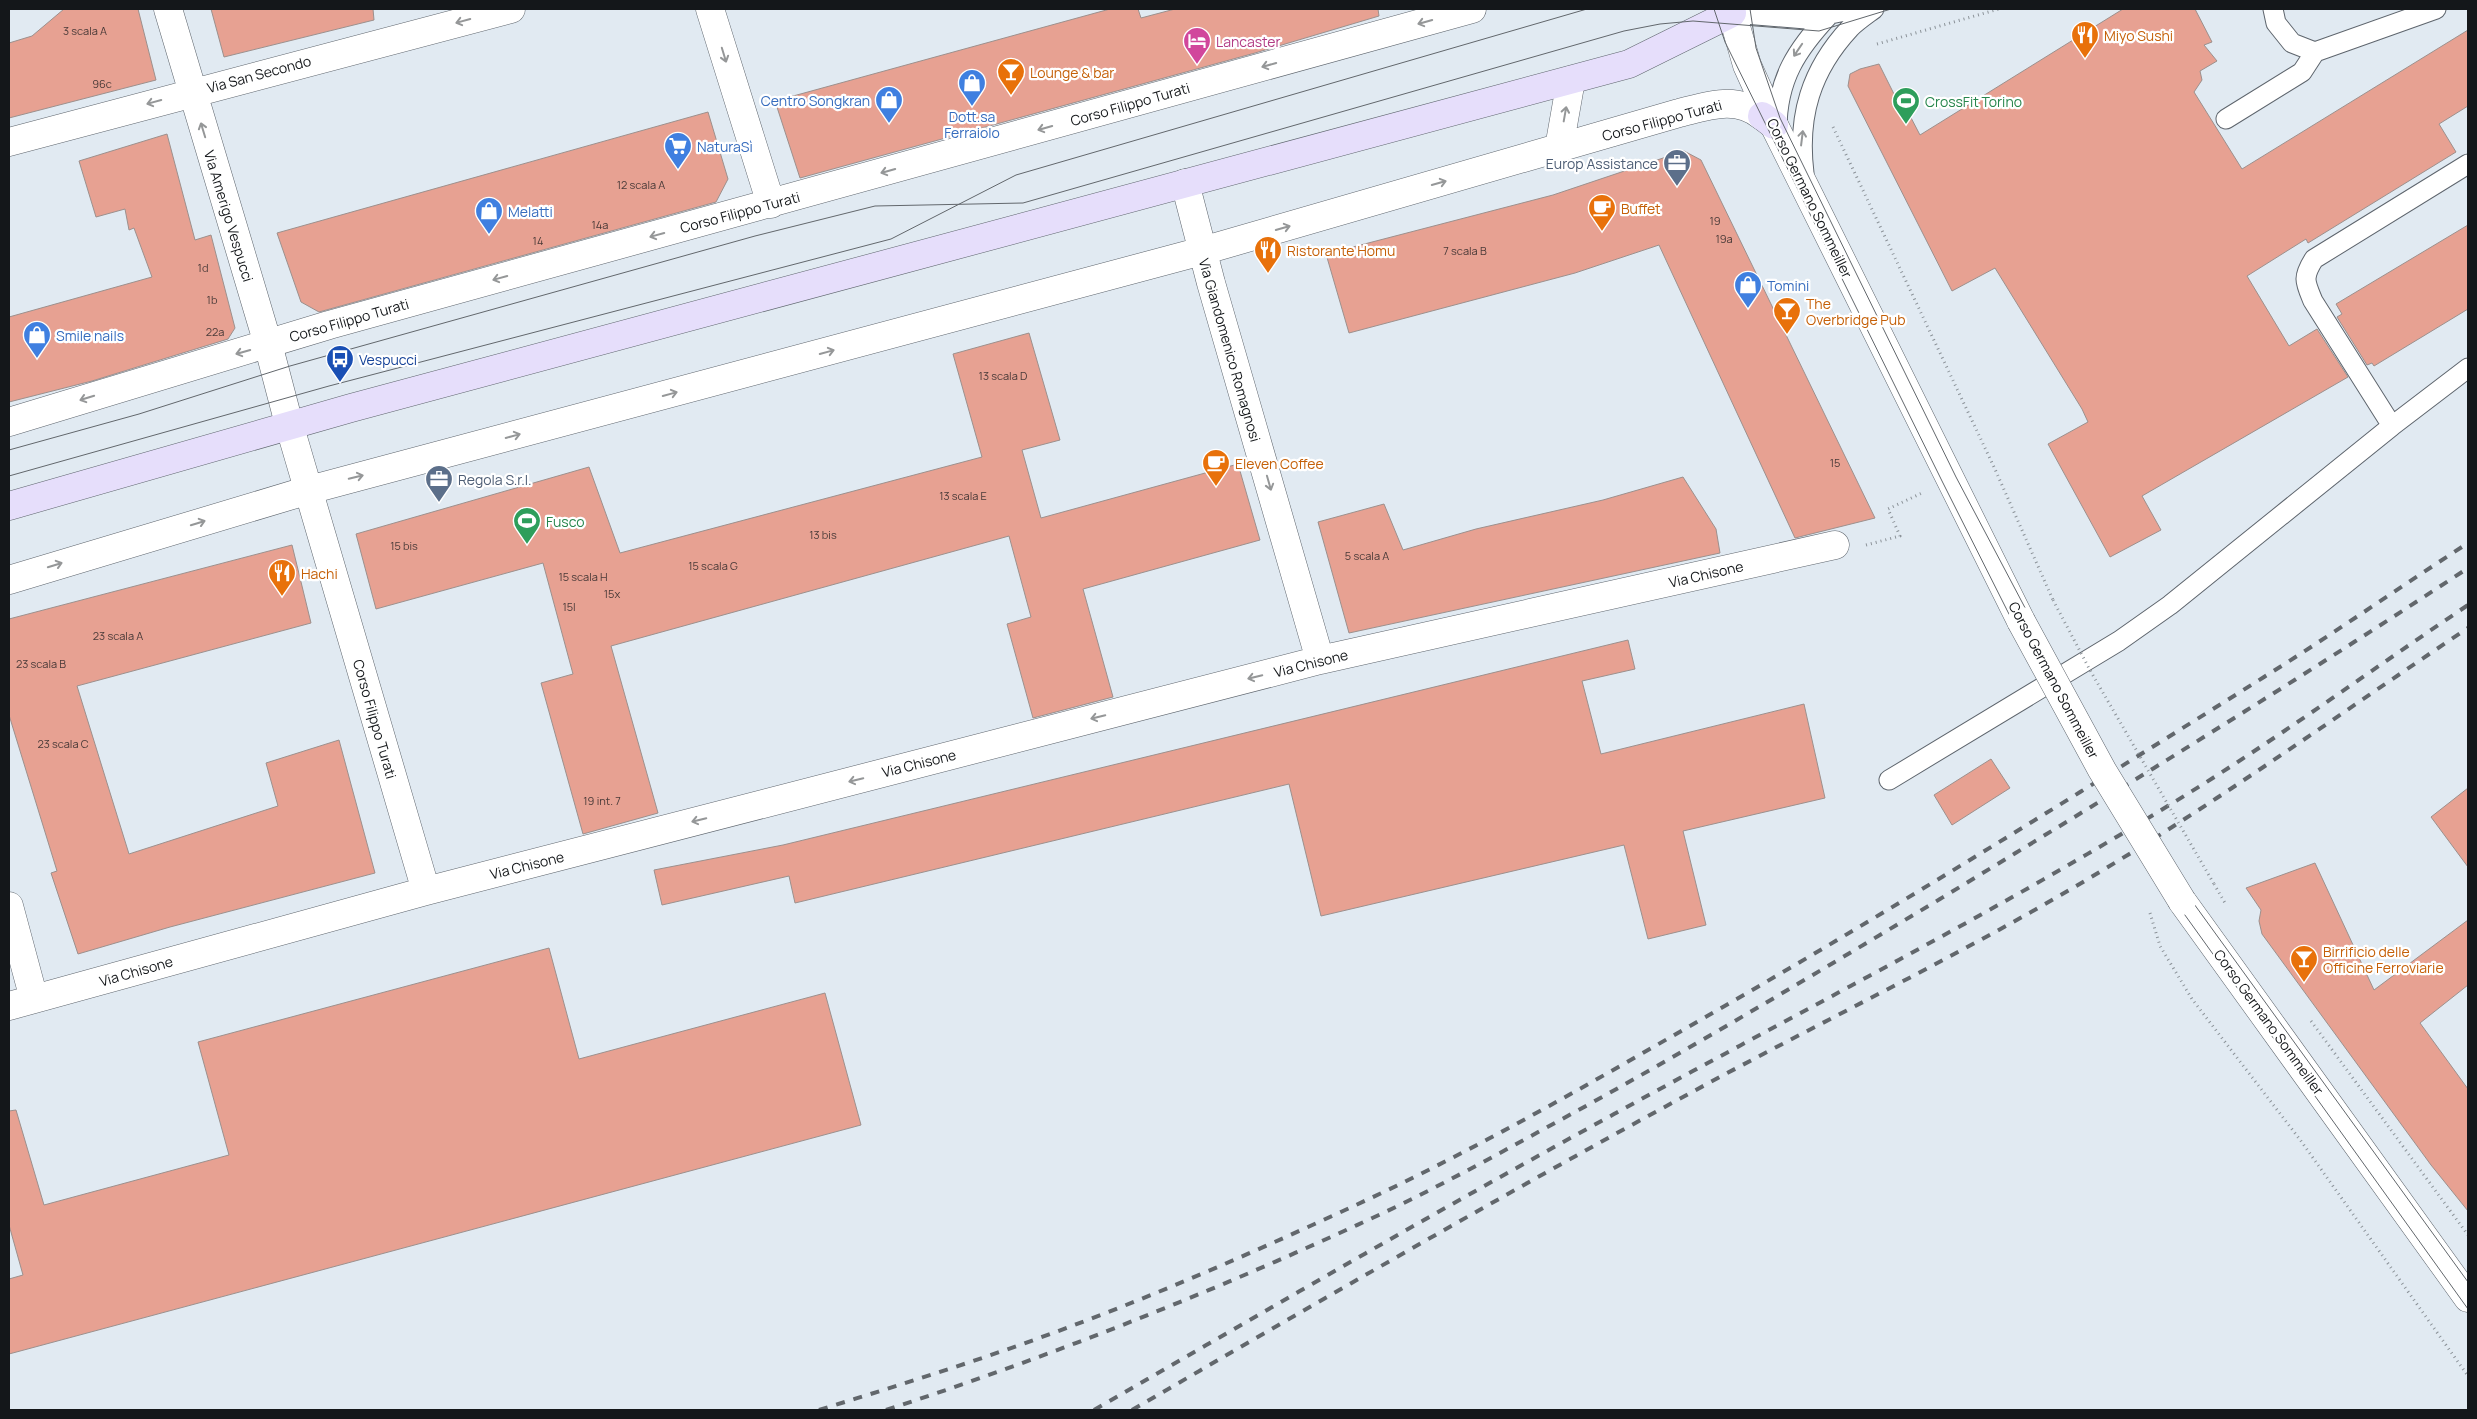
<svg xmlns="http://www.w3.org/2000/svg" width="2477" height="1419" viewBox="0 0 2477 1419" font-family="Manrope,sans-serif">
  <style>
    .building { fill: #e7a192; stroke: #9c908d }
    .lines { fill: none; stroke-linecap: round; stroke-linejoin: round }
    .service-casing { stroke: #5e656d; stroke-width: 21 }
    .minor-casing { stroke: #5e656d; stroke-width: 29 }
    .tertiary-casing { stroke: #5e656d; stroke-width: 29 }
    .secondary-casing { stroke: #5e656d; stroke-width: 29 }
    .path { stroke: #8c9399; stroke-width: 3; stroke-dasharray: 1 4; stroke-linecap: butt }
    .service { stroke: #fff; stroke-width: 19 }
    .minor { stroke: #fff; stroke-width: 28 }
    .tertiary { stroke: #fff; stroke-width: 28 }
    .secondary { stroke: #e6defb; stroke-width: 28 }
    .tram { stroke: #62676c; stroke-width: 1 }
    .rail { stroke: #62676c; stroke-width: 4; stroke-dasharray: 9 9; stroke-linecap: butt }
    .tertiary-bridge-casing { stroke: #5e656d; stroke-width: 29; stroke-linecap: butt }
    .path-bridge { stroke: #8c9399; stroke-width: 3; stroke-dasharray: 1 4; stroke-linecap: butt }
    .tertiary-bridge { stroke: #fff; stroke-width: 28 }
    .oneway { stroke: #959798 }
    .labels { text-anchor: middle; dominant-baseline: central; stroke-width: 4.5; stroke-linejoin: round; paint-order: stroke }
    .number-label { font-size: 11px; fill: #493a38 }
    .food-label { font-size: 14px; fill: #c56008; stroke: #fff; text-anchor: start }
    .hotel-label { font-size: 14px; fill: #b23c85; stroke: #fff; text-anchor: start }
    .street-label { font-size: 14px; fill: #14171a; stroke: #fff }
    .shop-label { font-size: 14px; fill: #366cbe; stroke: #fff; text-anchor: start }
    .leisure-label { font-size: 14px; fill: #27864d; stroke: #fff; text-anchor: start }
    .service-label { font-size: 14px; fill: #4e5e75; stroke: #fff; text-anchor: end }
    .transit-label { font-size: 14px; fill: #164399; stroke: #fff; text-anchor: start }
  </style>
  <rect width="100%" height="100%" fill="#e1eaf2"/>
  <path class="building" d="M64,9h74l18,71 -147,38v-75l23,-7z
    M211,9h162l1,11 -150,37z
    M1110,9h28l3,9 34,-9h203l1,7 -124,37 -455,125 -25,-77z
    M2123,9h72l17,33 -8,3 13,16 -17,10 2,9 -8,12 48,77 226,-139v76l-29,18 17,28 -148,91 -2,-4 -59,37 42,70 28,-17 31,48 -206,119 19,34 -51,27 -62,-113 40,-22 -6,-13 -87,-141 -43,23 -104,-205 2,-12 10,-5 19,-5 25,50 4,-2 12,23z
    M708,112l20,67 -12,23 -397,110 -18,-10 -24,-69z
    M167,134l28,106 16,-5 24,93 -7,11 -136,42 -83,21v-85l143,-40 -18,-49 -5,2 -4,-21 -29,8 -17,-56z
    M1684,151l17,9 174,358 -80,20 -136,-293 -84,28 -226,60 -23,-79 227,-59z
    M2468,225v84l-94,57 -2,-3 -5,2 -30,-48 5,-3 -6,-10z
    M1029,333l31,107 -38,10 19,68 197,-54 22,76 -177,49 30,108 -80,21 -26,-94 24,-7 -22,-81 -398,110 47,167 -75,21 -42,-151 32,-9 -30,-111 -167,46 -20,-75 233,-67 31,86 362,-96 -29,-103z
    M1683,477l33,52 4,24 -371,80 -31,-111 66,-18 19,46 73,-21 127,-29z
    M292,545l19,78 -234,63 52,168 149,-48 -12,-43 73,-23 36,133 -205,54 -92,27 -27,-81 6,-2 -48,-156v-96z
    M1628,640l7,29 -53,12 19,73 203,-50 21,94 -142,33 23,94 -58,14 -24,-94 -303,71 -32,-132 -494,119 -6,-27 -127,29 -8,-35 129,-25z
    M1991,759l19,29 -58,37 -18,-30z
    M2468,788v79l-37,-50z
    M2315,863l59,127 94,-70v65l-48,38 48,66v122l-37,-46 -169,-231 -3,-13 2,-11 -15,-22z
    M549,948l30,111 246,-66 36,132 -852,229v-75l14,-4 -14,-50v-114l7,-1 28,95 185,-50 -31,-113z"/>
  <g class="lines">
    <defs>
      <path id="service" d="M2273,9l3,14 16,20 23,9 121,-43
        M1732,13l74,6 49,-10
        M2226,119l76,-47 13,-20
        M1777,129c0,-50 20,-80 53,-115
        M1804,173c-7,-57 7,-103 46,-145 7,-7 16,-13 24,-19
        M2392,426l-79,-125c-8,-19 -11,-23 1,-42l154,-95
        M1889,780l230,-139 51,-36 222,-179 76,-58"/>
      <path id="minor" d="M168,9l100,335 21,80 137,467
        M710,9l61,195
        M9,142l502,-133
        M1559,148l12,-68
        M1185,183l26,100 109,377
        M9,422l320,-97 1143,-316
        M9,580l300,-90 893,-239 477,-138c29,-7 57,-18 83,3
        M9,906l25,93
        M9,1006l417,-115 894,-231 515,-115"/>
      <path id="tertiary" d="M1739,9l-7,4 15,52 27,60 247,496
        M2182,901l286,397"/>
      <path id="secondary" d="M1762,116l12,9
        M9,506l342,-98 1278,-344 103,-51 -1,-4"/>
    </defs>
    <use href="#service" class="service-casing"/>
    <use href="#minor" class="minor-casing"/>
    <use href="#tertiary" class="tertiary-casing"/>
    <use href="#secondary" class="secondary-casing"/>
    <path class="path" d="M1877,44l122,-35
      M1833,127l161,340 59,133
      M1866,545l34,-9 -12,-27 34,-16
      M2214,884l11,19
      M2150,913l10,33 32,53 109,142 167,235
      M2311,1021l157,214"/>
    <use href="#service" class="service"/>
    <use href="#minor" class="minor"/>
    <use href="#tertiary" class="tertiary"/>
    <use href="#secondary" class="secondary"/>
    <path class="tram" d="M1714,9l11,33 218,441 71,141 81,149 82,131 291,405
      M1750,9l6,39 24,70 176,359 151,286 82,134 279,385
      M9,450l130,-36 151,-48 465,-130 120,-30 148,-3 601,-172 36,-7 33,-3 126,10 72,-22
      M9,476l320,-90 562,-147 125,-64 571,-166"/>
    <path class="rail" d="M819,1410c84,-26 168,-52 250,-83 102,-38 203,-83 302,-129 125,-59 244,-129 364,-198 178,-103 354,-213 529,-323 69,-43 136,-90 204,-134
      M886,1410c169,-55 334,-121 495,-196 55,-26 108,-55 161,-84 135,-73 266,-152 398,-231 178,-108 355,-217 528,-331
      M1094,1410c173,-100 346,-201 522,-297 187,-103 378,-200 560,-312 100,-61 195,-131 292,-196
      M1132,1410c186,-108 372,-216 562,-319 134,-73 273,-139 404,-218 127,-76 247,-163 370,-245"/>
    <defs>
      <path id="tertiary-bridge" d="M2021,621l81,149 80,131"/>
    </defs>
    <use href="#tertiary-bridge" class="tertiary-bridge-casing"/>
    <path class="path-bridge" d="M2053,600l38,72 123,212"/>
    <use href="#tertiary-bridge" class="tertiary-bridge"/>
  </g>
  <defs><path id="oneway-shaft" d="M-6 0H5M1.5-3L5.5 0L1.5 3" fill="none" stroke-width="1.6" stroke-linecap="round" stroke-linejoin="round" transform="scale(1.25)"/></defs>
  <g class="oneway">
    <use href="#oneway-shaft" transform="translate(463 21) rotate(165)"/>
    <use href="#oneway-shaft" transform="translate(1425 22) rotate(164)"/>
    <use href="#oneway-shaft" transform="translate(1798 50) rotate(124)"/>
    <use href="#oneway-shaft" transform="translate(724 55) rotate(73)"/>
    <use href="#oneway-shaft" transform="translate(1269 65) rotate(164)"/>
    <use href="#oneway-shaft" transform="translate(154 102) rotate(165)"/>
    <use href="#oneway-shaft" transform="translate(1565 114) rotate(-80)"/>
    <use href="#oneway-shaft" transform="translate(1045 128) rotate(164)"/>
    <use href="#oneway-shaft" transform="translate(203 130) rotate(-107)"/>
    <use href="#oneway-shaft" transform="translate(1802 138) rotate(-83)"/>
    <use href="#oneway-shaft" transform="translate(888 171) rotate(164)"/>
    <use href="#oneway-shaft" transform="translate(1439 183) rotate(-16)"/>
    <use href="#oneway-shaft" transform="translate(1283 228) rotate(-16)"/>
    <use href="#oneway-shaft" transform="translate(657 235) rotate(165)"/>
    <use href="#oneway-shaft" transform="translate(500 278) rotate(165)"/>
    <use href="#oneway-shaft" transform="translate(243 352) rotate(164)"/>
    <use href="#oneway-shaft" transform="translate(827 352) rotate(-15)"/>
    <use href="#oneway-shaft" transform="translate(670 394) rotate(-15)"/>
    <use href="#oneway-shaft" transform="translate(87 398) rotate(163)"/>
    <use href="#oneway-shaft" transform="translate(513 436) rotate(-15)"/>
    <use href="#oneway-shaft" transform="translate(356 477) rotate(-14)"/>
    <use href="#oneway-shaft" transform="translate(1269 483) rotate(74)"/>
    <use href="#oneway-shaft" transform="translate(198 523) rotate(-17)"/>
    <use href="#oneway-shaft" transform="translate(55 565) rotate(-17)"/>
    <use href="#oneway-shaft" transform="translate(1255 677) rotate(166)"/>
    <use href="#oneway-shaft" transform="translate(1098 717) rotate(166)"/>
    <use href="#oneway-shaft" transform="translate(856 780) rotate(166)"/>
    <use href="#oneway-shaft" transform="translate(699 820) rotate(166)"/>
  </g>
  <defs>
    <symbol id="restaurant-pin" viewBox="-11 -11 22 30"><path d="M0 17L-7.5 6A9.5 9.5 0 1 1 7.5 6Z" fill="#e8710a" stroke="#fff"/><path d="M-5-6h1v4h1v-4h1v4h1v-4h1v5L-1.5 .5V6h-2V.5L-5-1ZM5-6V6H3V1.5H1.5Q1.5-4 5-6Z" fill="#fff"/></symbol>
    <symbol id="hotel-pin" viewBox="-11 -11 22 30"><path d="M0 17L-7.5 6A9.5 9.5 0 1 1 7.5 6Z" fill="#d1479c" stroke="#fff"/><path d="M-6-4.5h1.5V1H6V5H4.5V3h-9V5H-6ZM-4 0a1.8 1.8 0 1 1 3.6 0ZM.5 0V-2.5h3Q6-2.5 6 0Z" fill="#fff"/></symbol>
    <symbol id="bar-pin" viewBox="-11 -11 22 30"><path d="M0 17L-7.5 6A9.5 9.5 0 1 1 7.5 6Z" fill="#e8710a" stroke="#fff"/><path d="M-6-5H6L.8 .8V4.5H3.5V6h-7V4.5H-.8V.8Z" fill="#fff"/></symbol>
    <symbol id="shop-pin" viewBox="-11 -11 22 30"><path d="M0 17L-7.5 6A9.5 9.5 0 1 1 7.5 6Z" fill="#3f7fe0" stroke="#fff"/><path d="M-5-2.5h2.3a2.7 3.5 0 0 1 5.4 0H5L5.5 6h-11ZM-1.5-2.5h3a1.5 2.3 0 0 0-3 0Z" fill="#fff"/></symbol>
    <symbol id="stadium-pin" viewBox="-11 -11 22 30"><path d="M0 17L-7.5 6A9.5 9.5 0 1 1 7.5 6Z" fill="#2e9e5b" stroke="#fff"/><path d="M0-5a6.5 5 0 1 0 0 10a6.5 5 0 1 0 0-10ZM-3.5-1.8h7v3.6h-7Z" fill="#fff"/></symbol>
    <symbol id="supermarket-pin" viewBox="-11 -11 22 30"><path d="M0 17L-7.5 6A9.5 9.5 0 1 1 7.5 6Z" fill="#3f7fe0" stroke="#fff"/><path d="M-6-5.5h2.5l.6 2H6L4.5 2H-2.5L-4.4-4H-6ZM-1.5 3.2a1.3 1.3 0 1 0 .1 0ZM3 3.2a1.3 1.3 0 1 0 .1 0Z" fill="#fff"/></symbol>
    <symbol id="office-pin" viewBox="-11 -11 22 30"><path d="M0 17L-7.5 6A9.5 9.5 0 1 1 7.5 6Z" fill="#5c6f8a" stroke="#fff"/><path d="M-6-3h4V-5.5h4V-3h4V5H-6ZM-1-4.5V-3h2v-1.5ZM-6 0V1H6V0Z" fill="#fff"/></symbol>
    <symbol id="cafe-pin" viewBox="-11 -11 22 30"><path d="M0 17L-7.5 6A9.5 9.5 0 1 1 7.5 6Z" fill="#e8710a" stroke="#fff"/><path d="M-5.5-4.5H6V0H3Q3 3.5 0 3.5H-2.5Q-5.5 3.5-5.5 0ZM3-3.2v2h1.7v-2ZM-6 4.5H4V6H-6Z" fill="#fff"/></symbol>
    <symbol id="bus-pin" viewBox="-11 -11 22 30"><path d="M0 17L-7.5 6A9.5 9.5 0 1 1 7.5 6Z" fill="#1a4fb4" stroke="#fff"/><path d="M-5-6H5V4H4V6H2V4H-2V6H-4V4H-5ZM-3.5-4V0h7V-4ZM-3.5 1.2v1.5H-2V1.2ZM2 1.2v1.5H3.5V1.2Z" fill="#fff"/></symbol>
  </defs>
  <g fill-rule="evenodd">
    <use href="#restaurant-pin" x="2069" y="19" width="32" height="43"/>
    <use href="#hotel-pin" x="1181" y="25" width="32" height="43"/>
    <use href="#bar-pin" x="995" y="56" width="32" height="43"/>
    <use href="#shop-pin" x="956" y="67" width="32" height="43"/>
    <use href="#shop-pin" x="873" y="84" width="32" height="43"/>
    <use href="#stadium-pin" x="1890" y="85" width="32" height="43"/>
    <use href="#supermarket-pin" x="662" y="130" width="32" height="43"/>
    <use href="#office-pin" x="1661" y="147" width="32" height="43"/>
    <use href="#cafe-pin" x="1586" y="192" width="32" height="43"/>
    <use href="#shop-pin" x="473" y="195" width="32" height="43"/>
    <use href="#restaurant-pin" x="1252" y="234" width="32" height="43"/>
    <use href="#shop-pin" x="1732" y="269" width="32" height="43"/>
    <use href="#bar-pin" x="1771" y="295" width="32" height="43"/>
    <use href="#shop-pin" x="21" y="319" width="32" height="43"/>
    <use href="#bus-pin" x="324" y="343" width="32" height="43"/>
    <use href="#cafe-pin" x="1200" y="447" width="32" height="43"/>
    <use href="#office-pin" x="423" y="463" width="32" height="43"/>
    <use href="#stadium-pin" x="511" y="505" width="32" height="43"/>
    <use href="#restaurant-pin" x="266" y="557" width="32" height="43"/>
    <use href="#bar-pin" x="2288" y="943" width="32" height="43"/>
  </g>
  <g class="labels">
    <g class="number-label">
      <text x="85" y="30">3 scala A</text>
      <text x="102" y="83">96c</text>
      <text x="641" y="184">12 scala A</text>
      <text x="1715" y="220">19</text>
      <text x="600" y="224">14a</text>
      <text x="1724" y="238">19a</text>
      <text x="538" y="240">14</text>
      <text x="1465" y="250">7 scala B</text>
      <text x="203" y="267">1d</text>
      <text x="212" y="299">1b</text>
      <text x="215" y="331">22a</text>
      <text x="1003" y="375">13 scala D</text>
      <text x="1835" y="462">15</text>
      <text x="963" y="495">13 scala E</text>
      <text x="823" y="534">13 bis</text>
      <text x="404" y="545">15 bis</text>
      <text x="1367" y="555">5 scala A</text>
      <text x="713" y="565">15 scala G</text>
      <text x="583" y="576">15 scala H</text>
      <text x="612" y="593">15x</text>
      <text x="569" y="606">15l</text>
      <text x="118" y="635">23 scala A</text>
      <text x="41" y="663">23 scala B</text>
      <text x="63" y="743">23 scala C</text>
      <text x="602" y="800">19 int. 7</text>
    </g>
    <g class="food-label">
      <text x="2104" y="35">Miyo Sushi</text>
      <text x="1030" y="72">Lounge &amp; bar</text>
      <text x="1621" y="208">Buffet</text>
      <text x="1287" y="250">Ristorante Homu</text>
      <text x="1806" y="303">The<tspan x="1806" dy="16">Overbridge Pub</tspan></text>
      <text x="1235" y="463">Eleven Coffee</text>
      <text x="301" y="573">Hachi</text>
      <text x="2323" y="951">Birrificio delle<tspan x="2323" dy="16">Officine Ferroviarie</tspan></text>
    </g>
    <g class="hotel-label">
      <text x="1216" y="41">Lancaster</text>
    </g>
    <g class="street-label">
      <text transform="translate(259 74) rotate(-15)">Via San Secondo</text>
      <text transform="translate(1130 104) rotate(-16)">Corso Filippo Turati</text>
      <text transform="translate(1662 120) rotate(-15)">Corso Filippo Turati</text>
      <text transform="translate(1810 198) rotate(64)">Corso Germano Sommeiller</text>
      <text transform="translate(740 212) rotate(-15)">Corso Filippo Turati</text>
      <text transform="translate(229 216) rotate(73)">Via Amerigo Vespucci</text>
      <text transform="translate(349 320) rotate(-16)">Corso Filippo Turati</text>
      <text transform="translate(1230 350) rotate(74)">Via Giandomenico Romagnosi</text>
      <text transform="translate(1706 574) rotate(-13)">Via Chisone</text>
      <text transform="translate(1311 663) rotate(-14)">Via Chisone</text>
      <text transform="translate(2054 680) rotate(62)">Corso Germano Sommeiller</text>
      <text transform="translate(375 719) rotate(74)">Corso Filippo Turati</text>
      <text transform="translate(919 763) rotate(-14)">Via Chisone</text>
      <text transform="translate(527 865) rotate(-14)">Via Chisone</text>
      <text transform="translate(136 971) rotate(-16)">Via Chisone</text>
      <text transform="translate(2269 1022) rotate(54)">Corso Germano Sommeiller</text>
    </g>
    <g class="shop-label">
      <text x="870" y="100" text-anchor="end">Centro Songkran</text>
      <text x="972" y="116" text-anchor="middle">Dott.sa<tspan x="972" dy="16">Ferraiolo</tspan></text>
      <text x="697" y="146">NaturaSì</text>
      <text x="508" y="211">Melatti</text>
      <text x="1767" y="285">Tomini</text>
      <text x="56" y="335">Smile nails</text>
    </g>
    <g class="leisure-label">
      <text x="1925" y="101">CrossFit Torino</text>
      <text x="546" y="521">Fusco</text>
    </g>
    <g class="service-label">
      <text x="1658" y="163">Europ Assistance</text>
      <text x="458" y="479" text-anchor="start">Regola S.r.l.</text>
    </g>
    <g class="transit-label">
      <text x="359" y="359">Vespucci</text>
    </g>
  </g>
  <rect width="2477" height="1419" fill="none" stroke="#14171a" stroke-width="20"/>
</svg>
